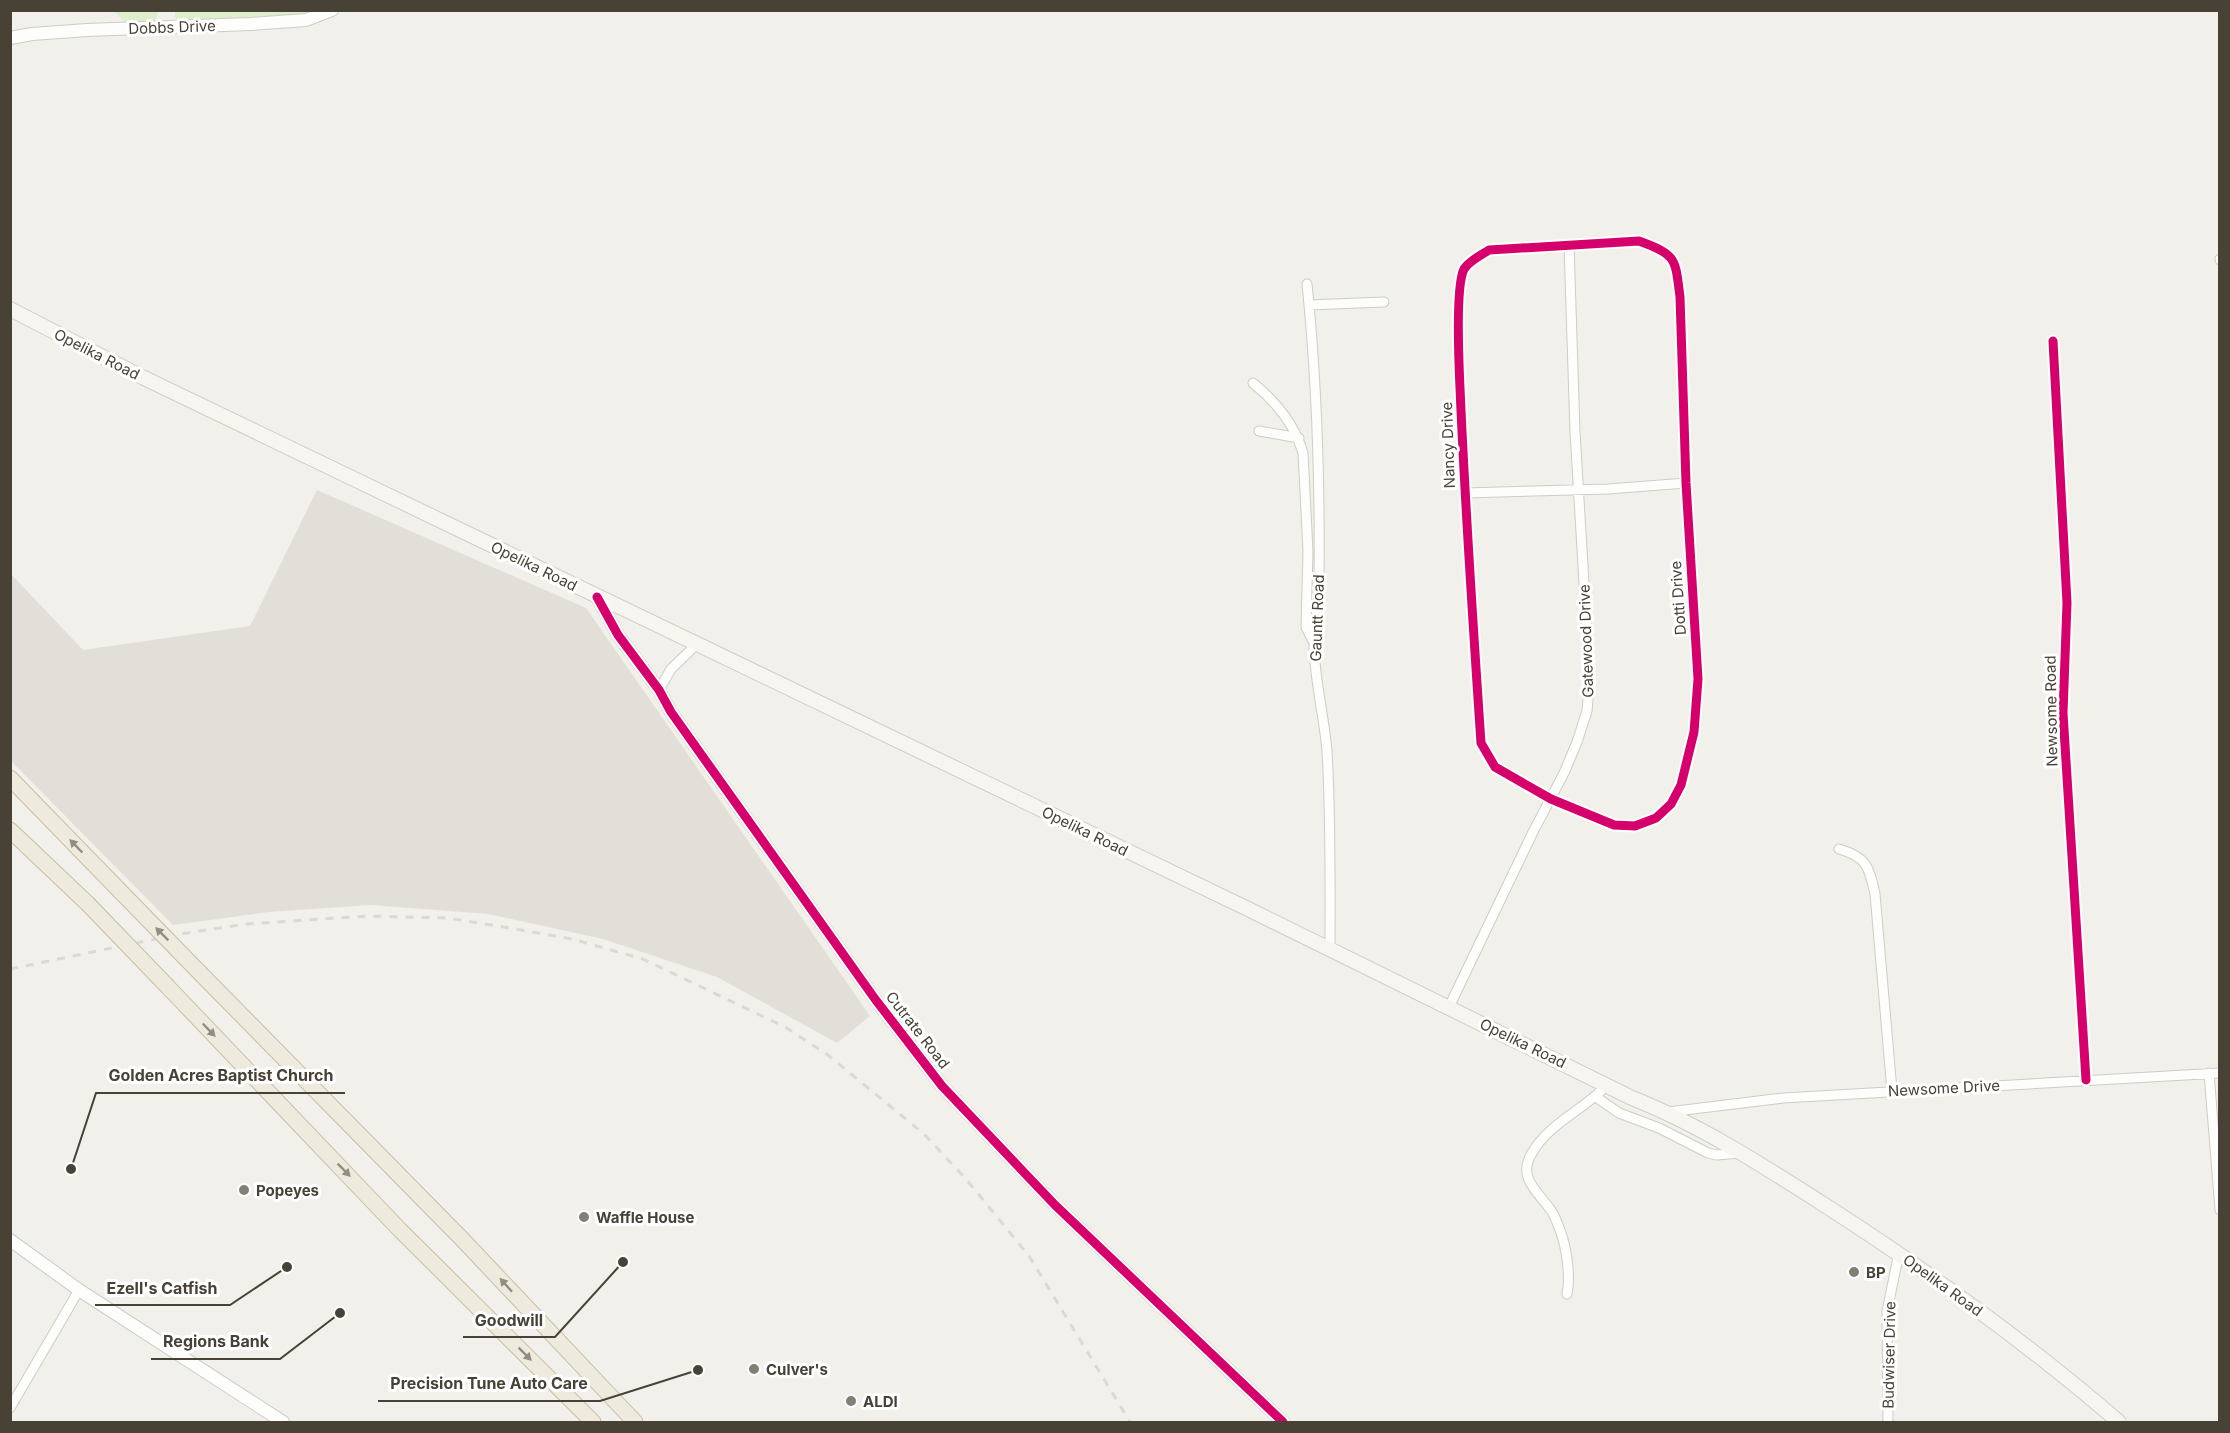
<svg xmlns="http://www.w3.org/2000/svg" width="2230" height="1433" viewBox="0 0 2230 1433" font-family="Inter,sans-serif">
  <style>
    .industrial { fill: #e2dfd9 }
    .green { fill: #deedcb }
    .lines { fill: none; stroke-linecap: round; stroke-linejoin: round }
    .minor-casing { stroke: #ceccc7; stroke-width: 11 }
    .tertiary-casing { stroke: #ceccc7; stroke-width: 14 }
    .secondary-casing { stroke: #d1cdc2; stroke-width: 16 }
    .trunk-casing { stroke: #cabea6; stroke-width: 17 }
    .minor { stroke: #fdfdfc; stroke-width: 9 }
    .tertiary { stroke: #fdfdfc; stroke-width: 12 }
    .secondary { stroke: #f7f5ef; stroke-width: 14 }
    .trunk { stroke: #efeade; stroke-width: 15 }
    .rail { stroke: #d9d9d8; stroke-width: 3; stroke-dasharray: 8 8; stroke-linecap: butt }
    .trunk-bridge-casing { stroke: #cabea6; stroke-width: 17; stroke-linecap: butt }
    .trunk-bridge { stroke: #efeade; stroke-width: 15 }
    .cycleway-casing { stroke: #fff; stroke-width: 13 }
    .cycleway { stroke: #d6006c; stroke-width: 9 }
    .oneway { fill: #938e82 }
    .poi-dot { fill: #837f75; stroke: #fff; stroke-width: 2 }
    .labels { text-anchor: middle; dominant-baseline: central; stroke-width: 6; stroke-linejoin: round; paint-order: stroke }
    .street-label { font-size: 15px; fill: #484236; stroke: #fff }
    .poi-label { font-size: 15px; font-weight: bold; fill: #484236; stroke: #fff; text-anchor: start }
    .leader { fill: none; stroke: #484236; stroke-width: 2 }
    .callout-dot { fill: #484236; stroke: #fff; stroke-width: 2 }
    .callout-label { font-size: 16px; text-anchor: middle; font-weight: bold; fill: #484236; stroke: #fff; stroke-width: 6; stroke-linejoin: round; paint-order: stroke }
  </style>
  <rect width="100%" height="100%" fill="#f1f0eb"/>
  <path class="industrial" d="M317,490l269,118 284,408 -33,27 -120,-66 -114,-38 -115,-25 -118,-9 -101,7 -96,13 -162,-164v-187l72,76 167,-24z"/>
  <path class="green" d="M175,10l147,1 -15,5 -128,6 -4,-5z
    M114,11h44l-3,11 -26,4z"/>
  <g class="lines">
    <defs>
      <path id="minor" d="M1639,241c38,14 36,17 41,56l6,186 12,196 -4,53 -13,53 -10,19 -15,14 -21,8 -21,-1 -63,-26 -56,-32 -14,-24c-8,-118 -16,-237 -21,-355 -1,-23 -5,-101 4,-119 5,-8 17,-14 25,-19z
        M2220,259v1
        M1307,284c10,98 13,197 12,295 0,23 -5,46 -5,68 1,35 10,69 13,104 4,66 3,133 3,200
        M1309,305l75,-3
        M2053,341l14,262 -4,110 23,367
        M1253,383c22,18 42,42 50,70l5,98 -2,76 8,16
        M1259,431l40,7
        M1465,493l143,-4 78,-6
        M659,690l12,-21 26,-25
        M1839,849c28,8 30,18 36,45l17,197
        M1449,1007l84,-175 31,-59 13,-31 10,-31 2,-23 -2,-55 -12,-201 -6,-187
        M2209,1073l11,137
        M1596,1097l23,16 40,15 49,25 9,2 23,-2
        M1668,1112l115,-14 437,-25
        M1567,1294c4,-19 -1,-51 -9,-69 -2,-5 -4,-11 -8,-16 -13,-18 -33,-32 -18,-56 17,-30 53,-44 75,-68
        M10,1408l69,-118
        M1888,1422l-1,-111 12,-58"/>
      <path id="tertiary" d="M10,38l22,-4 55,-4 164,-6 55,-4 26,-10
        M597,597l21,38 41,55 12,22 204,287 67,87 113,119 228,217
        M10,1240l69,50 204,132"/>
      <path id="secondary" d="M10,309l132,68 1104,531 386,190c68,27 130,67 191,106 103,66 203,138 296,218"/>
      <path id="trunk" d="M10,778l107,110
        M10,830l78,74
        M203,976l259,263 173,183
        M168,987l231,242 194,193"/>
    </defs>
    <use href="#minor" class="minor-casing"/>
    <use href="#tertiary" class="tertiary-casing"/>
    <use href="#secondary" class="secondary-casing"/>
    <use href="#trunk" class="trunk-casing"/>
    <use href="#minor" class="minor"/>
    <use href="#tertiary" class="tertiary"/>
    <use href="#secondary" class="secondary"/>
    <use href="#trunk" class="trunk"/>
    <path class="rail" d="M10,969l170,-35 66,-10 122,-8 80,2 62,10 62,11 71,20 142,68 43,28 96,79 42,45 63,77 101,166"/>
    <defs>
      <path id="trunk-bridge" d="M117,888l86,88
        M88,904l80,83"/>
    </defs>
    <use href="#trunk-bridge" class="trunk-bridge-casing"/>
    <use href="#trunk-bridge" class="trunk-bridge"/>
    <defs>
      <path id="cycleway" d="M1639,241c38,14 36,17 41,56l6,186 12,196 -4,53 -13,53 -10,19 -15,14 -21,8 -21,-1 -63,-26 -56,-32 -14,-24c-8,-118 -16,-237 -21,-355 -1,-23 -5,-101 4,-119 5,-8 17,-14 25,-19z
        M2053,341l14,262 -4,110 23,367
        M597,597l21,38 41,55 12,22 204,287 67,87 113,119 228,217"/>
    </defs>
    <use href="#cycleway" class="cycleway-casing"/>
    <use href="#cycleway" class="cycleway"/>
  </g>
  <defs><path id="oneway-solid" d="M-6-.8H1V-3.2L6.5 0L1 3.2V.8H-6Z" transform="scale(1.5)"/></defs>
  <g class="oneway">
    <use href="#oneway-solid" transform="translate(76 846) rotate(-134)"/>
    <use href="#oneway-solid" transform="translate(162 934) rotate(-135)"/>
    <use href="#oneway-solid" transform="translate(209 1030) rotate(46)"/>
    <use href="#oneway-solid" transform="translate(344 1170) rotate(45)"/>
    <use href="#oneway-solid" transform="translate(506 1285) rotate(-132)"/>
    <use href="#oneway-solid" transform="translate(525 1354) rotate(45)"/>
  </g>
  <g class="poi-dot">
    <circle cx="244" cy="1190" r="6"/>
    <circle cx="584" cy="1217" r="6"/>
    <circle cx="1854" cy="1272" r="6"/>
    <circle cx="754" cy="1369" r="6"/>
    <circle cx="851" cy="1401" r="6"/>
  </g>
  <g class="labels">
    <g class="street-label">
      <text transform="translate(172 27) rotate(-2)">Dobbs Drive</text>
      <text transform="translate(97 354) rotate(27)">Opelika Road</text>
      <text transform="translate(1448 445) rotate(-92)">Nancy Drive</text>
      <text transform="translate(534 566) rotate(26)">Opelika Road</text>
      <text transform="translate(1678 598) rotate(-94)">Dotti Drive</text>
      <text transform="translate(1317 618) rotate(-88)">Gauntt Road</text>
      <text transform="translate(1586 641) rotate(-92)">Gatewood Drive</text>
      <text transform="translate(2051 711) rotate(-91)">Newsome Road</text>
      <text transform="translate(1085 831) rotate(26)">Opelika Road</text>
      <text transform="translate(918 1030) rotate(52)">Cutrate Road</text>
      <text transform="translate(1523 1043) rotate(26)">Opelika Road</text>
      <text transform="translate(1944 1088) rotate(-3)">Newsome Drive</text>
      <text transform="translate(1943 1285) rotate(36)">Opelika Road</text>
      <text transform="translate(1889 1355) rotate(-89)">Budwiser Drive</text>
    </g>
    <g class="poi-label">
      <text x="256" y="1190">Popeyes</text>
      <text x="596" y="1217">Waffle House</text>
      <text x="1866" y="1272">BP</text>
      <text x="766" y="1369">Culver's</text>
      <text x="863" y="1401">ALDI</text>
    </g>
  </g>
  <path class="leader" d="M71 1169L96 1093H345M287 1267L230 1305H95M623 1262L555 1337H463M340 1313L280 1359H151M698 1370L600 1401H378"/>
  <g class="callout-dot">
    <circle cx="71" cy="1169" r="6"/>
    <circle cx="287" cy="1267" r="6"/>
    <circle cx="623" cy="1262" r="6"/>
    <circle cx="340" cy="1313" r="6"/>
    <circle cx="698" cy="1370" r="6"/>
  </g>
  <g class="callout-label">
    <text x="221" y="1081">Golden Acres Baptist Church</text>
    <text x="162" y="1294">Ezell's Catfish</text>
    <text x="509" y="1326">Goodwill</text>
    <text x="216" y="1347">Regions Bank</text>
    <text x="489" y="1389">Precision Tune Auto Care</text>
  </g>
  <rect width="2230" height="1433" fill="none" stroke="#484236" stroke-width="24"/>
</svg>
